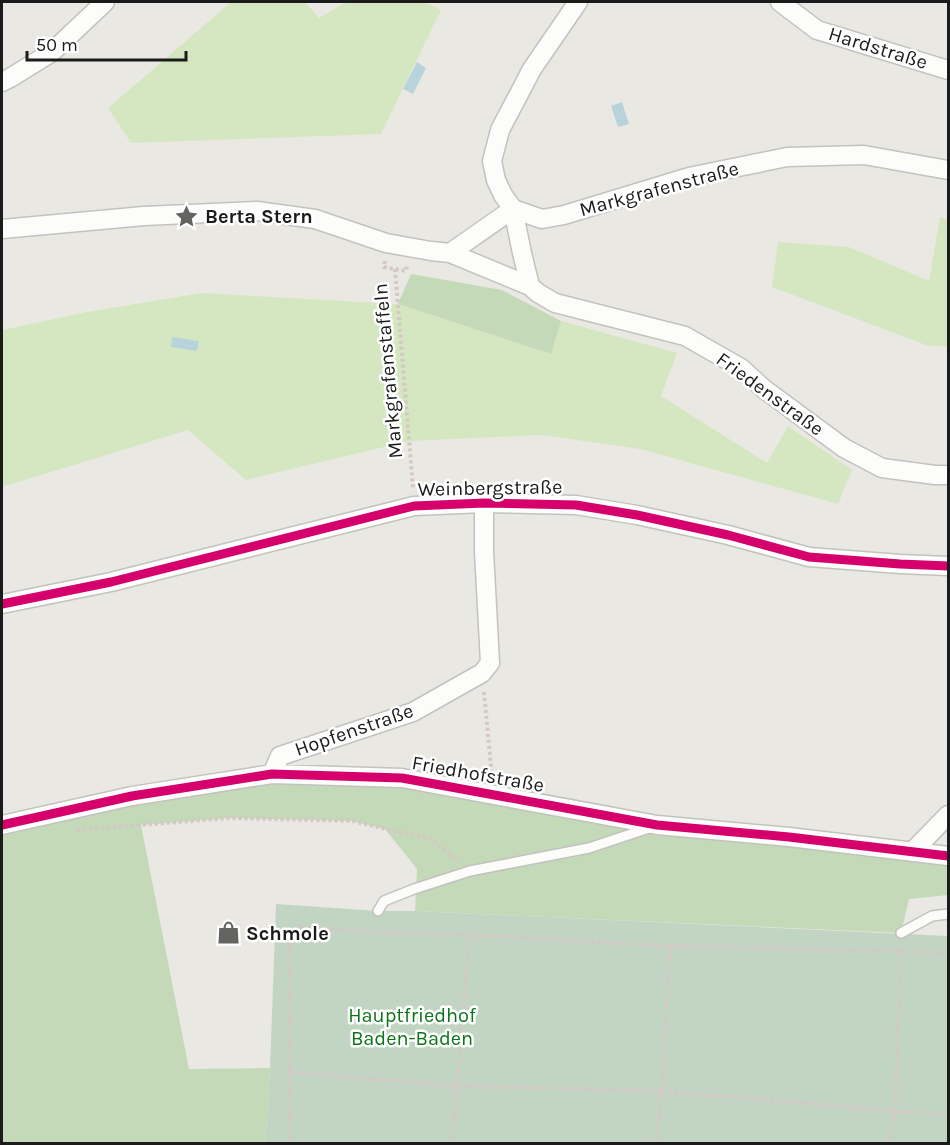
<svg xmlns="http://www.w3.org/2000/svg" width="950" height="1145" viewBox="0 0 950 1145" font-family="Karla,sans-serif">
  <style>
    .grass { fill: #d5e7c1 }
    .forest { fill: #c4d9b8 }
    .cemetery { fill: #c2d5c3 }
    .water { fill: #b7d4dd }
    .lines { fill: none; stroke-linecap: round; stroke-linejoin: round }
    .service-casing { stroke: #c2c2bf; stroke-width: 12 }
    .minor-casing { stroke: #c2c2bf; stroke-width: 21 }
    .path { stroke: #d5c7c4; stroke-width: 4; stroke-dasharray: 3 3; stroke-linecap: butt }
    .service { stroke: #fcfcfb; stroke-width: 9 }
    .minor { stroke: #fcfcfb; stroke-width: 18 }
    .cycleway-casing { stroke: #fff; stroke-width: 13 }
    .cycleway { stroke: #d6006c; stroke-width: 9 }
    .labels { text-anchor: middle; dominant-baseline: central; stroke-width: 5; stroke-linejoin: round; paint-order: stroke }
    .street-label { font-size: 20px; fill: #1b1b1b; stroke: #fff }
    .poi-label { font-size: 20px; font-weight: bold; fill: #1b1b1b; stroke: #fff; text-anchor: start }
    .park-label { font-size: 20px; fill: #0c7518; stroke: #fff }
  </style>
  <rect width="100%" height="100%" fill="#eae8e3"/>
  <path class="grass" d="M231,2h74l14,16 27,-16h79l16,8 -60,124 -250,9 -23,-35z
    M940,217l8,3v127l-22,-2 -154,-58 6,-45 71,5 80,34z
    M201,293l197,11 153,50 10,-33 116,32 -16,43 106,67 21,-37 64,44 -14,34 -198,-55 -98,-14 -133,6 -163,39 -58,-50 -186,57v-157l85,-18z"/>
  <path class="forest" d="M411,274l91,16 59,31 -10,33 -153,-50z
    M268,771l225,24 455,61v39l-39,4 -8,34 -486,-22 2,-42 -32,-40 -33,-8 -122,-3 -89,7 48,244 81,-1 -5,75h-263v-318z"/>
  <path class="cemetery" d="M276,904l102,7h37l533,25v207l-683,1 5,-76z"/>
  <path class="water" d="M417,62l9,6 -13,26 -10,-5z
    M622,102l7,22 -11,3 -7,-21z
    M172,337l27,4 -2,10 -26,-4z"/>
  <g class="lines">
    <defs>
      <path id="service" d="M378,911l6,-10 30,-12 56,-18 119,-23 60,-20
        M901,933l31,-17 16,-2"/>
      <path id="minor" d="M578,2l-46,67 -32,61 -8,31 4,19 7,15 10,14 9,44 8,33 8,7 17,10 130,33 56,32 23,21 80,59 38,20 53,7h13
        M780,2l37,28 131,40
        M2,82l8,-4 42,-26 53,-50
        M513,209l29,10 22,-4 125,-38 98,-20 77,-2 84,15
        M2,229l142,-13 113,-5 58,8 71,24 45,8 19,2 63,-44
        M450,253l80,33
        M2,604l109,-22 303,-76 70,-3 92,2 61,10 91,20 81,22 91,7 48,2
        M272,774l8,-18 133,-44 69,-39 8,-10 -6,-112v-48
        M2,825l130,-29 140,-22 130,4 255,47 132,12 159,19
        M912,852l36,-37"/>
    </defs>
    <use href="#service" class="service-casing"/>
    <use href="#minor" class="minor-casing"/>
    <path class="path" d="M385,261l-1,6 22,4 1,-5
      M395,269l18,219
      M484,692l8,85
      M77,830l153,-12 122,3 79,18 27,22
      M901,949v2l47,3
      M290,1072l167,14 205,5 8,-145 -200,-11
      M290,1144v-203l6,-14 82,5 92,3 -18,209
      M656,1144l6,-53 233,20 6,-160 -231,-5
      M888,1144l7,-33 53,3"/>
    <use href="#service" class="service"/>
    <use href="#minor" class="minor"/>
    <defs>
      <path id="cycleway" d="M2,604l109,-22 303,-76 70,-3 92,2 61,10 91,20 81,22 91,7 48,2
        M2,825l130,-29 140,-22 130,4 255,47 132,12 159,19"/>
    </defs>
    <use href="#cycleway" class="cycleway-casing"/>
    <use href="#cycleway" class="cycleway"/>
  </g>
  <defs>
    <symbol id="sight-bare" viewBox="-9 -9 18 18"><path d="M0-6L1.8-2.2L6-1.7L2.9 1.2L3.7 5.4L0 3.3L-3.7 5.4L-2.9 1.2L-6-1.7L-1.8-2.2Z" fill="#636361" stroke="#fff" stroke-width="2.5" paint-order="stroke"/></symbol>
    <symbol id="shop-bare" viewBox="-9 -9 18 18"><path d="M-5-2.5h2.3a2.7 3.5 0 0 1 5.4 0H5L5.5 6h-11ZM-1.5-2.5h3a1.5 2.3 0 0 0-3 0Z" fill="#636361" stroke="#fff" stroke-width="2.5" paint-order="stroke"/></symbol>
  </defs>
  <g fill-rule="evenodd">
    <use href="#sight-bare" x="170" y="200" width="33" height="33"/>
    <use href="#shop-bare" x="212" y="916" width="33" height="33"/>
  </g>
  <g class="labels">
    <g class="street-label">
      <text transform="translate(878 48) rotate(17)">Hardstraße</text>
      <text transform="translate(659 189) rotate(-15)">Markgrafenstraße</text>
      <text transform="translate(388 371) rotate(-95)">Markgrafenstaffeln</text>
      <text transform="translate(770 394) rotate(36)">Friedenstraße</text>
      <text transform="translate(490 488) rotate(-1)">Weinbergstraße</text>
      <text transform="translate(354 730) rotate(-19)">Hopfenstraße</text>
      <text transform="translate(478 774) rotate(10)">Friedhofstraße</text>
    </g>
    <g class="poi-label">
      <text x="205" y="216">Berta Stern</text>
      <text x="246" y="933">Schmole</text>
    </g>
    <g class="park-label">
      <text x="412" y="1015">Hauptfriedhof<tspan x="412" dy="23">Baden-Baden</tspan></text>
    </g>
  </g>
  <rect width="950" height="1145" fill="none" stroke="#1b1b1b" stroke-width="6"/>
  <path d="M27 51v9h159v-9" fill="none" stroke="#1b1b1b" stroke-width="3"/>
  <text x="36" y="51" font-size="18" fill="#1b1b1b" stroke="#ffffff" stroke-width="4.5" paint-order="stroke">50 m</text>
</svg>
